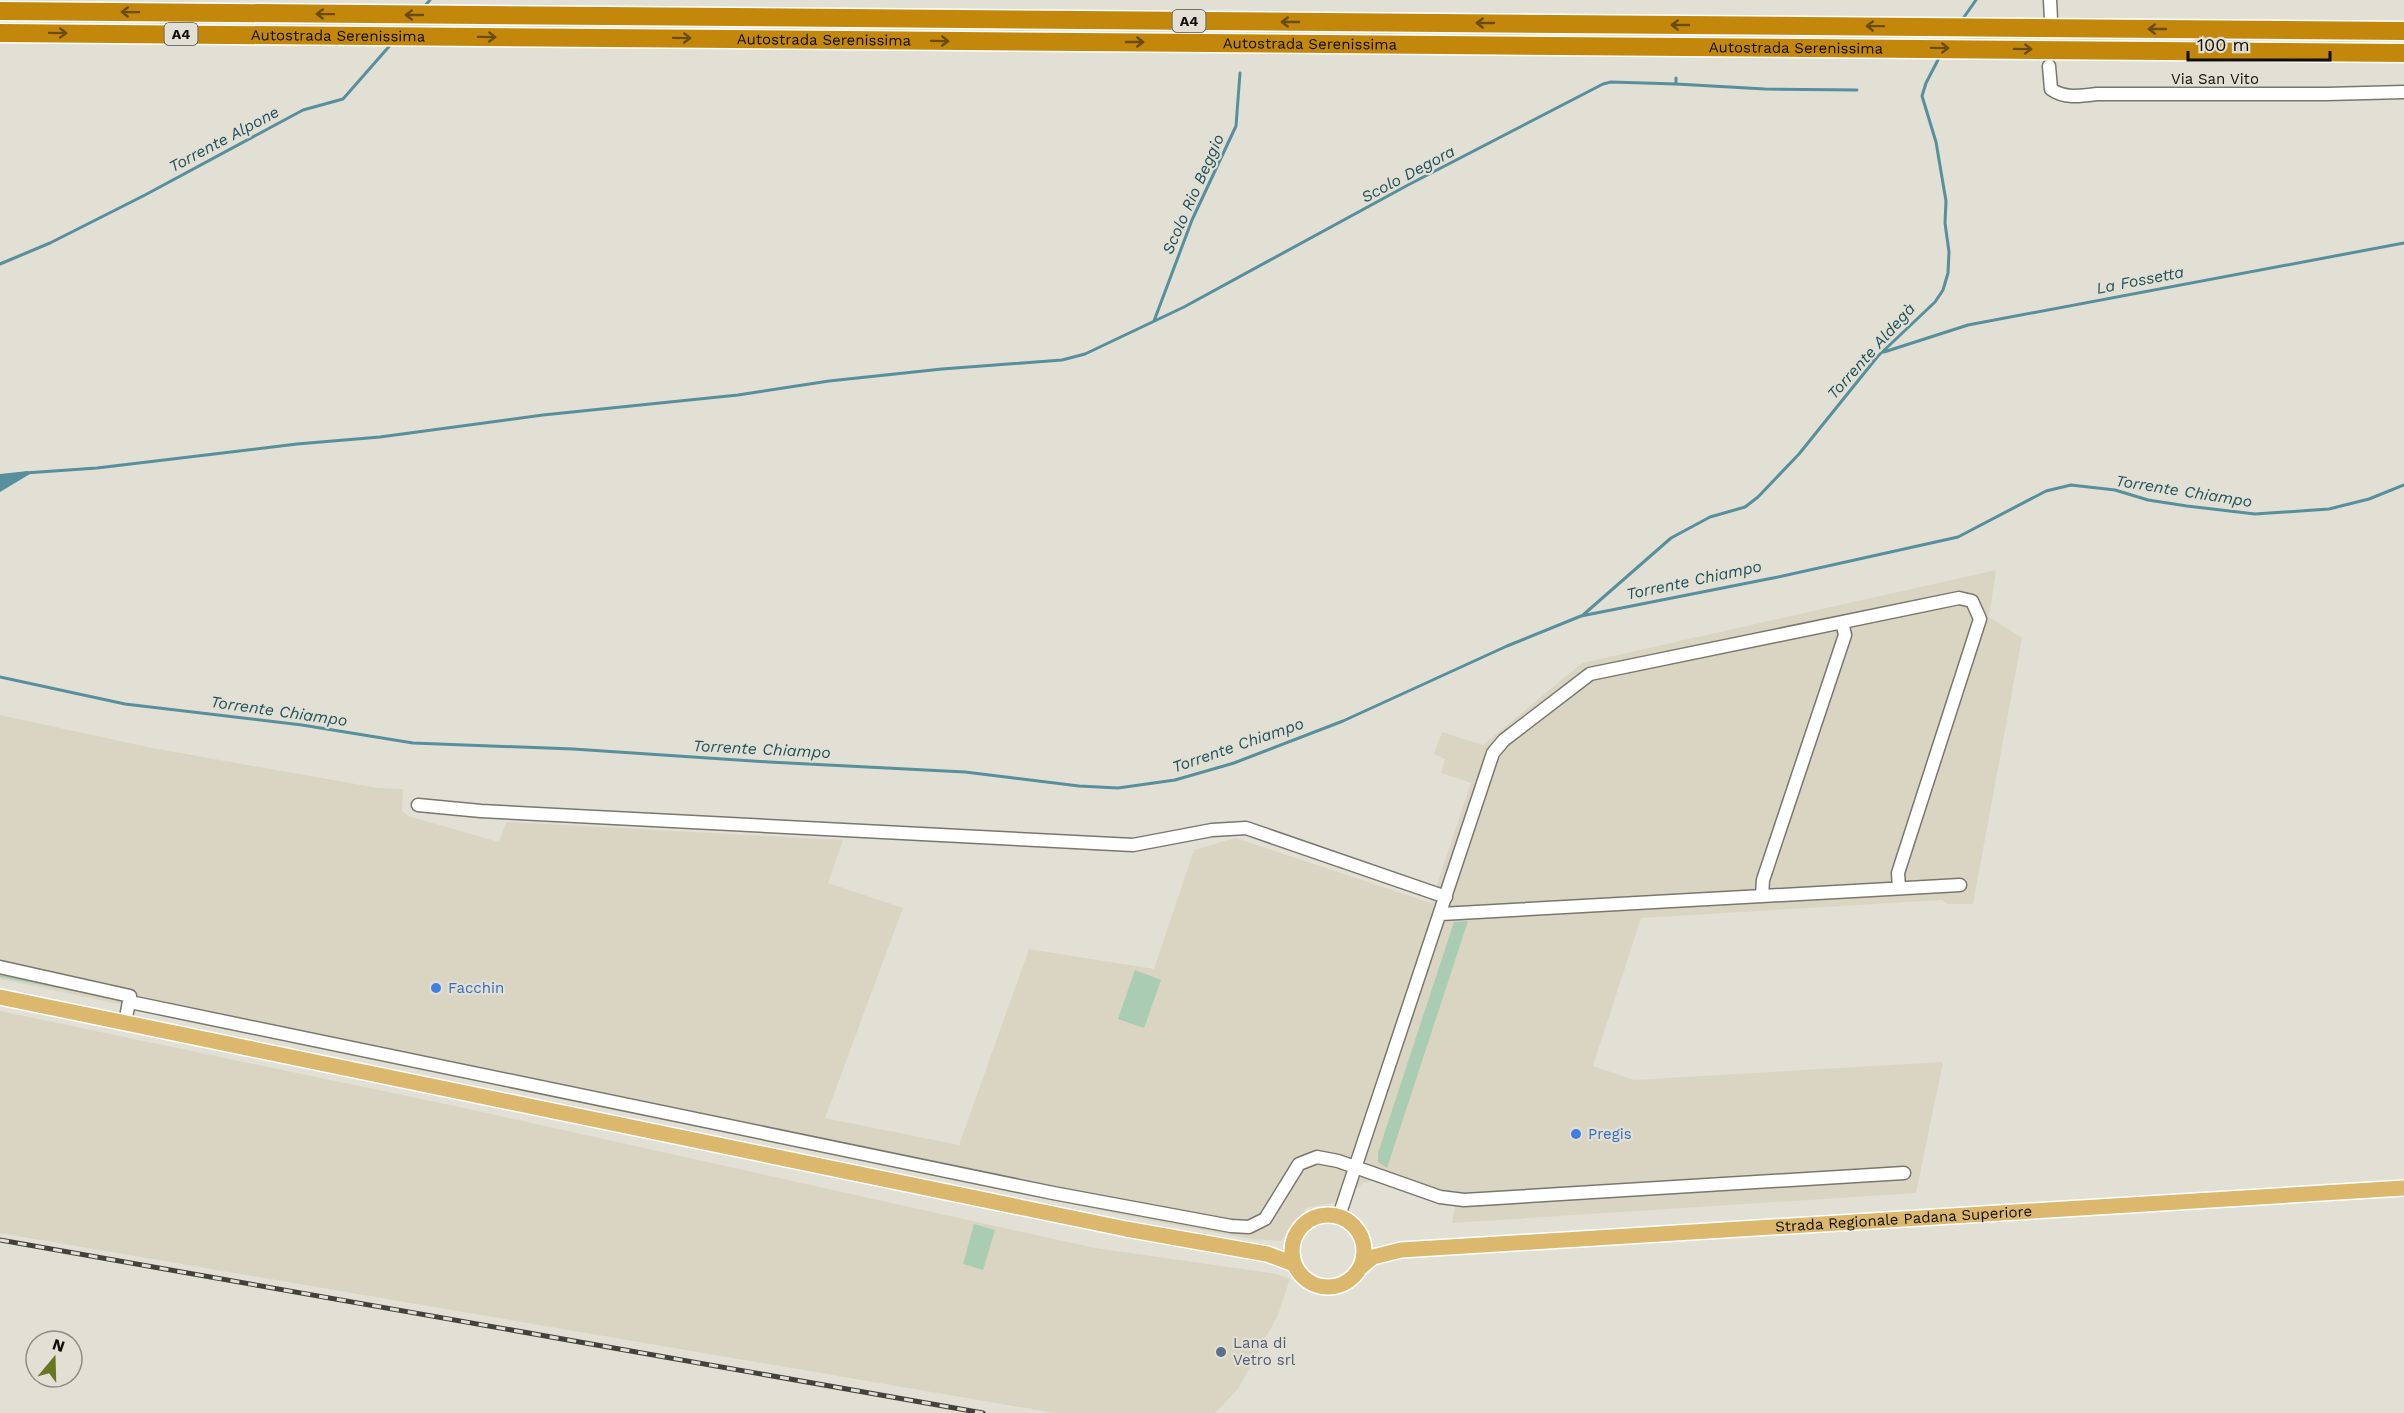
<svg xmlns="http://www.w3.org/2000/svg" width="2404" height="1413" viewBox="0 0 2404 1413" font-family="'Work Sans',sans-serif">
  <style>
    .built { fill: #dad5c3 }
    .green { fill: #a9ccb2 }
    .water { fill: #578f9c }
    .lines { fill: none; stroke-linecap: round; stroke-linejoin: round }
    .stream { stroke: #578f9c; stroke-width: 3 }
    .minor-casing { stroke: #79776d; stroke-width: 15 }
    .major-casing { stroke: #fff; stroke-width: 18 }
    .highway-casing { stroke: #fff; stroke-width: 21 }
    .minor { stroke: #fff; stroke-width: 12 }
    .major { stroke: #dbb86d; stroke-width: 15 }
    .highway { stroke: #c3880b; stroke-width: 18 }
    .rail-casing { stroke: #42413b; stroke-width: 5 }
    .rail { stroke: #e2dfd4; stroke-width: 3; stroke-dasharray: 9; stroke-linecap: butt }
    .oneway { stroke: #694b0a }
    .shop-dot { fill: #3f7fe0; stroke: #e2dfd4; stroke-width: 2 }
    .service-dot { fill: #5c6f8a; stroke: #e2dfd4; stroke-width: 2 }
    .labels { text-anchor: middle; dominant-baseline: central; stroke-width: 4.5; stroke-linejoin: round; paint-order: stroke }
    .shield { fill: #e2dfd4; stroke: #4e4d47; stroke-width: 1.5 }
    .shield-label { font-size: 14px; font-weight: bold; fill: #0f0e0a }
    .street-label { font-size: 15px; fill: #0f0e0a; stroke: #e2dfd4 }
    .shop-label { font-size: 15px; fill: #366cbe; stroke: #e2dfd4; text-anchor: start }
    .service-label { font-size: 15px; fill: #4e5e75; stroke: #e2dfd4; text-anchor: start }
    .water-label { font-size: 16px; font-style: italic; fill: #1f505b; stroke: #e2dfd4 }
  </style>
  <rect width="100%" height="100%" fill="#e2dfd4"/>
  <path class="built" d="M1996,570l-7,47 33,21 -49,266h-26l-5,-4 -301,18 -48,148 41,14 309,-18 -27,131 -464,30 3,-17 -75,-25h-8l-9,2 -7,6 -6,17 -14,-4 -29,6 -26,33 -30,-2 -99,-18 -1152,-242v-264l152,33 226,40 25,1 -1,22 6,5 91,26 7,-20 337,18 -15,43 75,25 -78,210 134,27 70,-196 125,20 40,-119 41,-12 196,65 40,-120 -30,-10 4,-14 -11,-5 8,-22 41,13 99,-82z
    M0,1011l450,94 645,143 182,26 13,5 -12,36 -40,74 -23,24h-160l-1055,-180z"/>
  <path class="green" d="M1468,921l-81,247 -9,-6v-9l76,-231z
    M0,967l130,35 -130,-25z
    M1135,970l26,10 -17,48 -26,-9z
    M974,1224l21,6 -12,40 -20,-6z"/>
  <path class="water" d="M28,471l2,3 -30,18v-18z"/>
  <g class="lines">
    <path class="stream" d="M423,8l7,-8
      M1962,20l14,-20
      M1676,84l89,5 92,1
      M0,264l50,-21 95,-48 158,-85 40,-11 50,-57
      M1154,321l38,-101 44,-94 4,-53
      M1884,352l84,-27 436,-82
      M25,473l72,-5 200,-24 83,-7 163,-22 195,-20 91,-14 113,-12 120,-9 23,-6 99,-47 224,-122 195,-101 8,-2 65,2v-6
      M1583,615l88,-77 39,-21 35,-10 13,-10 41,-43 79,-98 57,-54 8,-12 5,-17 1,-21 -4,-29 1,-22 -10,-59 -14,-46 4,-13 14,-27
      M0,677l125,27 177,21 111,18 160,6 196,13 196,10 114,14 39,2 57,-8 59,-17 109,-42 164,-75 74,-30 197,-39 180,-40 88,-46 25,-6 44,5 33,10 39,6 68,8 74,-5 40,-10 35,-14"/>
    <defs>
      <path id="minor" d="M2050,0l1,19
        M2049,66l2,23c13,10 31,7 46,5h230l77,-2
        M418,805l63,6 652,34 79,-15 34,-2 200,69
        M1762,895l1,-15 82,-245 -3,-13
        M1441,914l519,-29
        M0,967l130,29 -5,27
        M130,1002l923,191 178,33 18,1 16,-8 34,-55 18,-7 21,4 102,36 24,3 440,-27
        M1339,1216l154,-463 11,-13 86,-66 369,-76 13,3 8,18 -82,254 1,14"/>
      <g id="major">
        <path d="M0,997l1126,232 141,25 27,10"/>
        <circle cx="1328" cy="1251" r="36"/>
        <path id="s1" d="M1361,1267l12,-10 28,-7 1003,-62"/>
      </g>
      <g id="highway">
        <path d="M0,11l2404,20"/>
        <path id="s2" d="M0,33l2404,20"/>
      </g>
    </defs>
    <use href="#minor" class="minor-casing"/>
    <use href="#major" class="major-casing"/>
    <use href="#highway" class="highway-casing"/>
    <use href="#minor" class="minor"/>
    <use href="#major" class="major"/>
    <use href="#highway" class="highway"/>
    <defs>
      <path id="rail" d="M0,1240l983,173"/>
    </defs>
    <use href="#rail" class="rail-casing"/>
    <use href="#rail" class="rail"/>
  </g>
  <defs><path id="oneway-shaft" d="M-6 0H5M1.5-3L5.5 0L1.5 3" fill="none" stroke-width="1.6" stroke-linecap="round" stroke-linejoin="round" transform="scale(1.5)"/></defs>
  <g class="oneway">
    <use href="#oneway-shaft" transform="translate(130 12) rotate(-179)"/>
    <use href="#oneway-shaft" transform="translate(325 14) rotate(-179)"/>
    <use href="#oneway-shaft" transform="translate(414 15) rotate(180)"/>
    <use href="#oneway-shaft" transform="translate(1290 22) rotate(-180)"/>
    <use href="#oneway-shaft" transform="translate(1485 23) rotate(-180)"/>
    <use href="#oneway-shaft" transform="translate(1680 25) rotate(-180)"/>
    <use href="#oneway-shaft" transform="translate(1875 26) rotate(-179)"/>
    <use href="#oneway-shaft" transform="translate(2157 29) rotate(-180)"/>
    <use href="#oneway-shaft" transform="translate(58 33) rotate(1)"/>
    <use href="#oneway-shaft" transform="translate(487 37) rotate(1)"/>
    <use href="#oneway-shaft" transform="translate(682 38) rotate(1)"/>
    <use href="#oneway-shaft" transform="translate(940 41) rotate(1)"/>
    <use href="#oneway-shaft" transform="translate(1135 42)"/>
    <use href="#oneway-shaft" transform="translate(1940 48) rotate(1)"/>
    <use href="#oneway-shaft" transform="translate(2023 49) rotate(1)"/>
  </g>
  <g class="shop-dot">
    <circle cx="436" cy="988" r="6"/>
    <circle cx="1576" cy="1134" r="6"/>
  </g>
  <circle class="service-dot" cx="1221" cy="1352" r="6"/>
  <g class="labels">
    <g class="shield">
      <rect x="1172.5" y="10" width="33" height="22" rx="4.5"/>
      <rect x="164.5" y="23" width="33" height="22" rx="4.5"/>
    </g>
    <g class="shield-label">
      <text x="1189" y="21">A4</text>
      <text x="181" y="34">A4</text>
    </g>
    <g class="street-label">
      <text stroke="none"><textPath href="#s2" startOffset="338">Autostrada Serenissima</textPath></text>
      <text stroke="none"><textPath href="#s2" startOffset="824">Autostrada Serenissima</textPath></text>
      <text stroke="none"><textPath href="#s2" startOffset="1310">Autostrada Serenissima</textPath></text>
      <text stroke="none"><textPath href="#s2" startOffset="1796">Autostrada Serenissima</textPath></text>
      <text x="2215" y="79">Via San Vito</text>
      <text stroke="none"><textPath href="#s1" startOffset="548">Strada Regionale Padana Superiore</textPath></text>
    </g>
    <g class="shop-label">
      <text x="448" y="988">Facchin</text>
      <text x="1588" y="1134">Pregis</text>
    </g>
    <g class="service-label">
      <text x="1233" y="1343">Lana di<tspan x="1233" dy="17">Vetro srl</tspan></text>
    </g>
    <g class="water-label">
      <text transform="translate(224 139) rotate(-28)">Torrente Alpone</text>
      <text transform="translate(1408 174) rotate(-28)">Scolo Degora</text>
      <text transform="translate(1193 194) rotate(-66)">Scolo Rio Beggio</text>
      <text transform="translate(2140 280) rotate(-11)">La Fossetta</text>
      <text transform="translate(1871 351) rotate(-48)">Torrente Aldegà</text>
      <text transform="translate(2184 491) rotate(9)">Torrente Chiampo</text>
      <text transform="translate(1694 580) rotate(-12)">Torrente Chiampo</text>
      <text transform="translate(279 711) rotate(8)">Torrente Chiampo</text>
      <text transform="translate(1238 745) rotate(-19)">Torrente Chiampo</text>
      <text transform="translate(762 749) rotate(3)">Torrente Chiampo</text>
    </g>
  </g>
  <g transform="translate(54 1359) rotate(19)"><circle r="28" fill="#e2dfd4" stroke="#8e8b83" stroke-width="1.5"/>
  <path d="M0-4.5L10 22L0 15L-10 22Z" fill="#697724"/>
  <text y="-9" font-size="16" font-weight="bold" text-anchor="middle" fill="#0f0e0a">N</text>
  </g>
  <path d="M2188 51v9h142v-9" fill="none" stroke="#0f0e0a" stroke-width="3"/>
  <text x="2197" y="51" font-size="18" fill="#0f0e0a" stroke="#e2dfd4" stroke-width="4.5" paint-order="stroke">100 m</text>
</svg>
